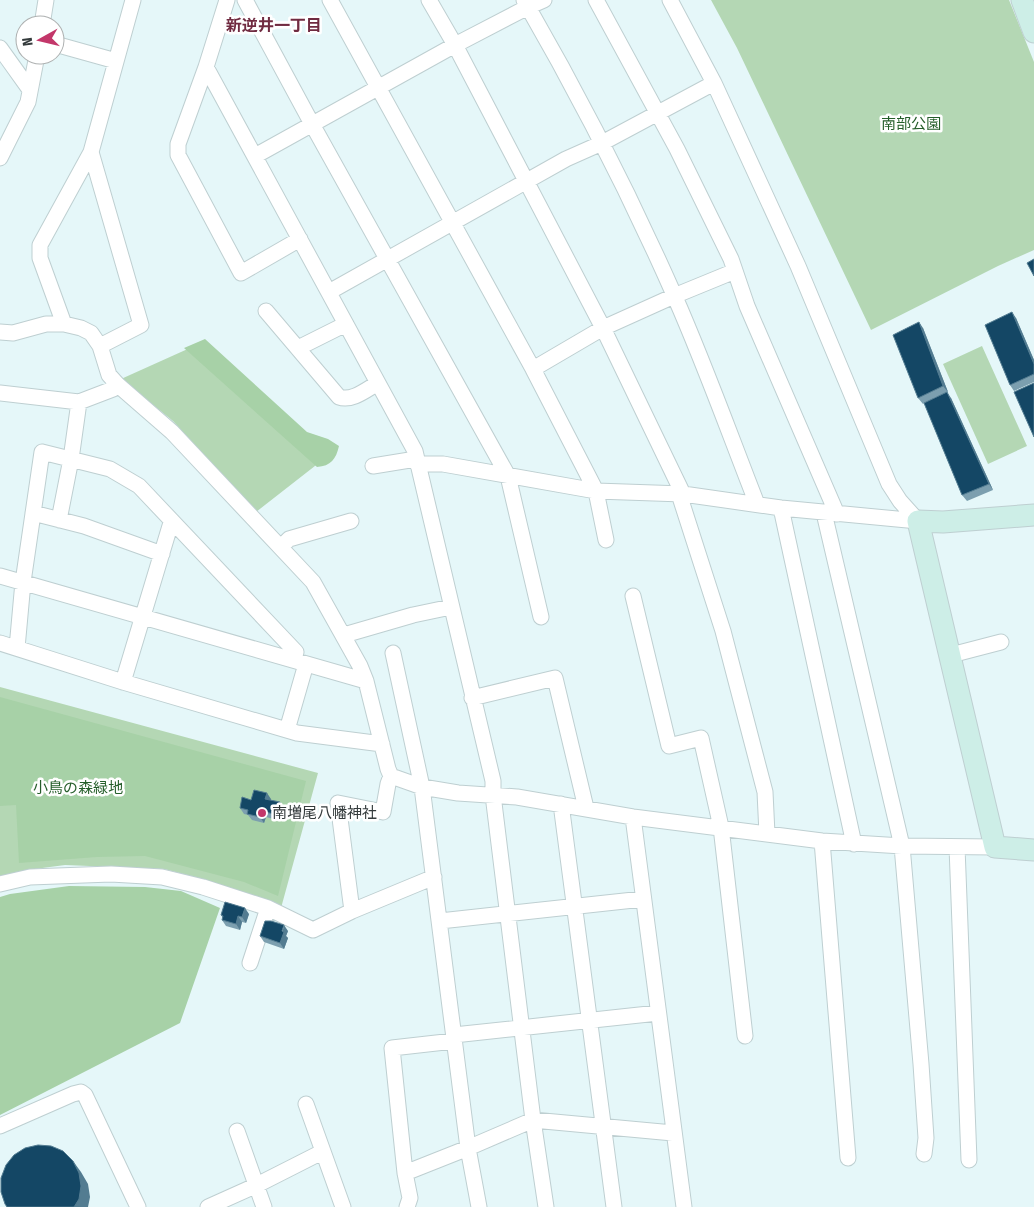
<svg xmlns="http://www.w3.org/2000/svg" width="1034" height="1207" viewBox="0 0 1034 1207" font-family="'Fira Sans Condensed','Noto Sans JP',sans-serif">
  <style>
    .green { fill: #b4d7b4 }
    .forest { fill: #a7d1a7 }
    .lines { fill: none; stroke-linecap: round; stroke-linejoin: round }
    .street-casing { stroke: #becfd1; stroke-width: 17 }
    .secondary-casing { stroke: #becfd1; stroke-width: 23 }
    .street { stroke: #fff; stroke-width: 15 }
    .secondary { stroke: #cdeee7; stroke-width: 21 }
    .wall { fill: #7c9faf }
    .shaded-wall { fill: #537c91 }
    .building { fill: #144765; stroke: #537c91 }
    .poi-dot { fill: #c3376a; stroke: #fff; stroke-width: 2 }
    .labels { text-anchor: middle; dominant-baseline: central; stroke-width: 5; stroke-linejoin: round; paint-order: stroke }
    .park-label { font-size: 15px; fill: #255e2a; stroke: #fff }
    .poi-label { font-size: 15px; fill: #343b3c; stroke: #fff; text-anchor: start }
    .neighbourhood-label { font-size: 16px; font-weight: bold; fill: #702b41; stroke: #fff }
  </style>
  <rect width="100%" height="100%" fill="#e5f7f9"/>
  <path class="green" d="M711,0h298l25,62v188l-36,16 -127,64 -134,-282z
    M201,343l128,112 -73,57 -83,-91 -52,-42z
    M982,346l45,100 -39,18 -45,-100z
    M0,687l318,86 -37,135 -75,-28 -42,-11 -99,-4 -38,5 -27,6z"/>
  <path class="forest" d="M205,339l102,93 21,7 11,7c-3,13 -8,20 -22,21l-133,-119z
    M0,697l306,84 -28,115 -34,-14 -99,-26 -48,1 -78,6 -3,-58 -16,1z
    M69,886l76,1 36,4 39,17 -40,115 -180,92v-218l10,-3z"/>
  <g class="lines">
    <defs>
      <path id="street" d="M227,0l-21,67 209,384 78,330v14l40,325 13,87
        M245,0l67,124 196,352 33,141
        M330,0l203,369 63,122 10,49
        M429,0l26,45 148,283 80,166
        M524,0c55,95 106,195 151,297 30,68 55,138 82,207
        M596,0l81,149 54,110 16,47 90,208
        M670,0l44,83 84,183 91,218 11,17 18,20
        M42,25l4,-25
        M55,44l61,17
        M0,48l30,42
        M206,67l-28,77v11l63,118 59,-34
        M91,152l50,173 -41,21
        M255,156l200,-111 73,-38 16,-7
        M0,158l28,-56 9,-47
        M329,292l237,-133 36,-16 112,-60
        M266,311l73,86c13,5 28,-8 39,-14
        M64,324l-24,-66v-13l51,-93 42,-152
        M0,332l13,1 33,-9h18l17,4 10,5 9,13 9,29 9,10 54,47 141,150 47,84 6,15 22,88 3,7 31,11 36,6 59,4 116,20 189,24 80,5 93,1
        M298,348l48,-24
        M533,369l70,-41 71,-32 61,-25
        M0,393l79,9 34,-13 5,-4
        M417,464h26l153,27 87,3 98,14 137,13
        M373,466l43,-7
        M679,494l44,137 42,161 2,42
        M781,508l73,336
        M33,513l51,13 78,28
        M824,513l78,333 19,218 5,74 -2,16
        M59,520l12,-61 8,-57
        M281,547l8,-8 62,-18
        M0,576l366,105
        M633,596l36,150 32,-8 20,89 24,209
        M344,635l69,-20 38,-8
        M0,643l123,39 174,51 85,11
        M17,648l6,-66 19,-130 68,17 29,17 157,166 -2,8
        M393,653l29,134 46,361 11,59
        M951,655l50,-13
        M123,682l47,-156 3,-3
        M472,698l83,-20 31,130
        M287,730l19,-66
        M561,804l53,403
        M633,817l51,390
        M822,841l26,317
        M957,847l12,313
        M0,884l30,-7 81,-3 51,3 41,10 65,21 45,22 39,-19 82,-34
        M352,911l-14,-108 45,9 5,-28 3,-8
        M440,921l203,-22
        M250,963l18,-55
        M454,1035l204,-22
        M306,1104l37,103
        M0,1126l73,-32 8,-2 4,3 53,112
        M237,1131l27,76
        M405,1173l63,-25 65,-28 140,13
        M208,1207l49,-22 65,-33
        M407,1207l3,-9 -5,-25 -13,-125 62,-7"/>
      <path id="secondary" d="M1022,0l12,32
        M1034,515l-91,7 -25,-1 77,326 39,3"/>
    </defs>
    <use href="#street" class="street-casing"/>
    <use href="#secondary" class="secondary-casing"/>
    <use href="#street" class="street"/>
    <use href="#secondary" class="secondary"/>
  </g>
  <path class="wall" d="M1016,318l18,42v22l-20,9 -4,-6z
    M923,328l25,64 -14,6h17l42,92 -26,11 -5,-6 -38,-92 -1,1 -5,-6z
    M271,799v1l13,8 -3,13 -15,-4 -2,6 -12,-3 -4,-5 -4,-1 -4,-6 11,-8z
    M249,914l-3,9 -4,-1 -2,8 -14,-4 -4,-6 1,-2 -2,-3z
    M288,931l-2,5 2,2 -4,11 -20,-7 -4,-6z"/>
  <path class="shaded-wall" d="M1012,312l4,6 18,42v4z
    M919,322l4,6 25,64 -5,-6z
    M947,392l4,6 42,92 -4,-6z
    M267,793l4,6 -2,5 -4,-5z
    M280,802l4,6 -3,13 -4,-6z
    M262,811l4,6 -2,6 -4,-6z
    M245,908l4,6 -3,9 -4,-6z
    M238,916l4,6 -2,8 -4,-6z
    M284,925l4,6 -2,5 2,2 -4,11 -4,-6z
    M73,1161l8,11 7,12 2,13 -2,10h-14z"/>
  <path class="building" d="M1034,259v17l-7,-13z
    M1012,312l22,52v10l-24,11 -25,-60z
    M919,322l24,64 -25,12 -25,-63z
    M1034,383v54l-20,-45z
    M947,392l42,92 -27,11 -38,-92z
    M254,790l13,3 -2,6 15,3 -3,13 -15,-4 -2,6 -13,-3 1,-4 -8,-2 2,-11 9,3z
    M225,902l20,6 -3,9 -4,-1 -2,8 -14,-4 1,-4 -2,-1z
    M265,921h6l13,4 -2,6 2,1 -4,11 -20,-7z
    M38,1145l13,1 12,5 10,10 6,12 2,13 -2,13 -5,8h-67l-2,-3 -4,-12v-14l5,-13 8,-10 11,-7z"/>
  <circle class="poi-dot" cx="262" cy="813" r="5"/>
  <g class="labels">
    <g class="park-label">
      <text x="911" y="124">南部公園</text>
      <text x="78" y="788">小鳥の森緑地</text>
    </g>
    <g class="poi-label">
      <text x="272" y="813">南増尾八幡神社</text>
    </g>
    <g class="neighbourhood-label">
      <text x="274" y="25">新逆井一丁目</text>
    </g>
  </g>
  <g transform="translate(40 40) rotate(262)"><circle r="24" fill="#ffffff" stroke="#aeb1b1"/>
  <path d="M0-4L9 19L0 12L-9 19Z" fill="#c3376a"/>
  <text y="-8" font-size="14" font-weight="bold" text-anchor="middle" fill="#343b3c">N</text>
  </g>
</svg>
